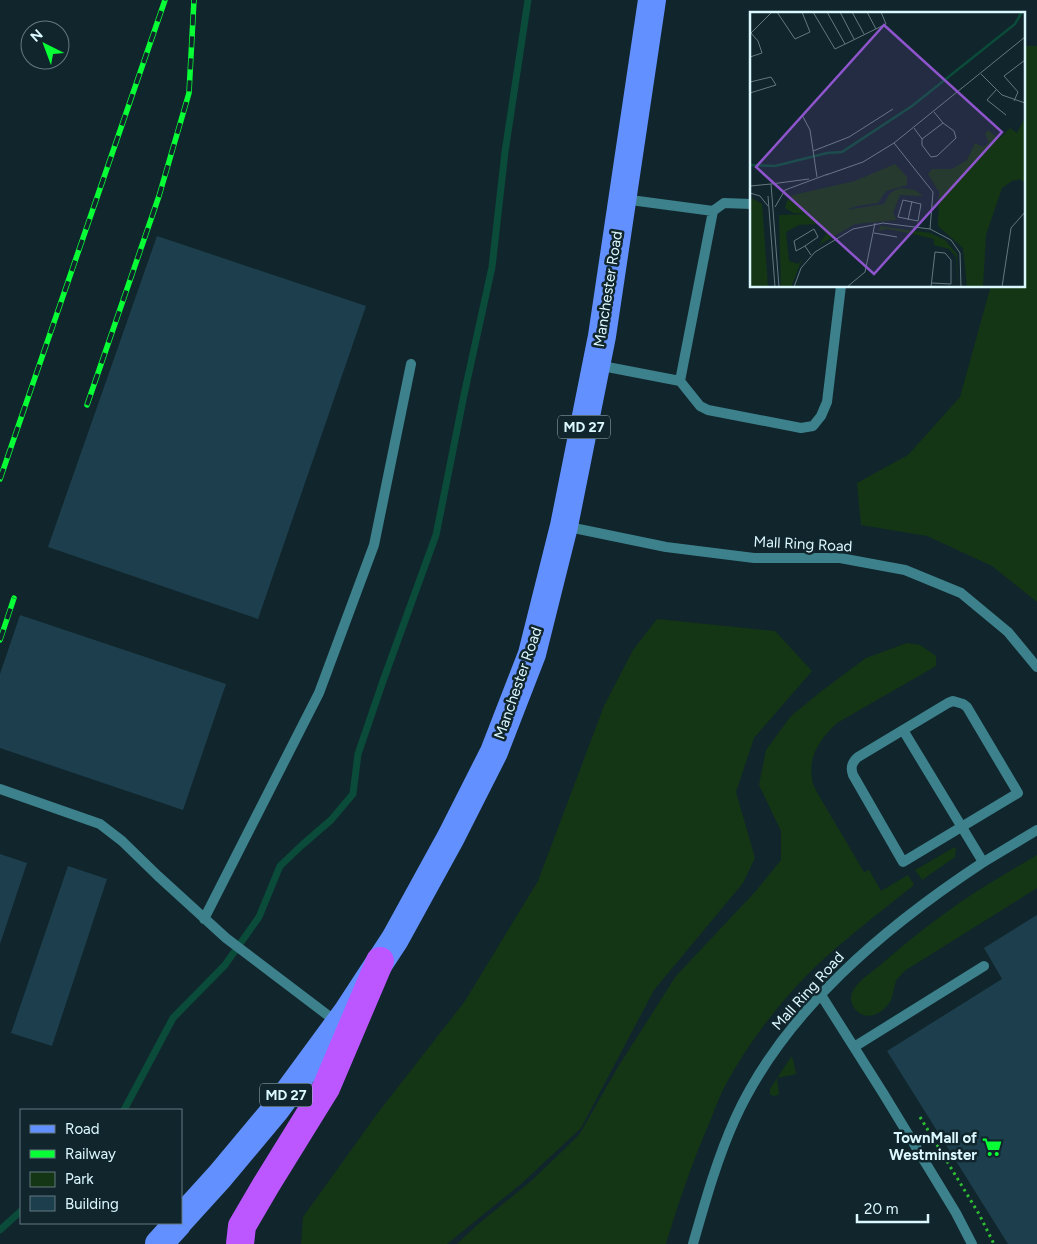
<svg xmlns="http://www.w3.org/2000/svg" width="1037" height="1244" viewBox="0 0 1037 1244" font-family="Figtree,sans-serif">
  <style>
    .green { fill: #143615 }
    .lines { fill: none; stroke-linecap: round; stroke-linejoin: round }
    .stream { stroke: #0a4b39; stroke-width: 7 }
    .building { fill: #1d3f4d }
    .path { stroke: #2fbf33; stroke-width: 3; stroke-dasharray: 2.5 4; stroke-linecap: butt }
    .lane { stroke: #3c818b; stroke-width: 10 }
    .street { stroke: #3c818b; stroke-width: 10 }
    .primary { stroke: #6390ff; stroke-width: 28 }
    .highway { stroke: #bc57ff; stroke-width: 28 }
    .rail-casing { stroke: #08ff35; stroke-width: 5.5 }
    .rail { stroke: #11252c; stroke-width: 4; stroke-dasharray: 11; stroke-linecap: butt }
    .labels { text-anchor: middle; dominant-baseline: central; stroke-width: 5; stroke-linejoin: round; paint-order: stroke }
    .shield { fill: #11252c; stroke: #9fb9c0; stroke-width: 1 }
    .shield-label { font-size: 14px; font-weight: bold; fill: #dcf8ff }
    .street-label { font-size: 15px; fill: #dcf8ff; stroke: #11252c }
    .poi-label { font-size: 15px; font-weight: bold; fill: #dcf8ff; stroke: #11252c; text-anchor: end }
    .inset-river { fill: none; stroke: #0a4b39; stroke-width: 2.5 }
    .inset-road { fill: none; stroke: #627980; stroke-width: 1 }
    .view { fill: #8e55cc; fill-opacity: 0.15; stroke: #8e55cc; stroke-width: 2.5 }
    .inset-edge { fill: none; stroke: #dcf8ff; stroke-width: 2.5 }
  </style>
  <rect width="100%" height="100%" fill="#11252c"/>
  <path class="green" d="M1023,46h14v556l-45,-36 -65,-30 -66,-11 -4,-42 51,-28 52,-58 30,-108v-3h33z
    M657,619l118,12 37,40 -58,67 -18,54 19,66 -12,25 -89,107 -73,138 -59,55 -75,61h-146l2,-27 74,-103 88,-113 73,-120 66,-175 29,-56z
    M907,643l13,2 16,11v10l-99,57c-16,15 -29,32 -25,56 0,5 4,10 6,15l46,78 5,-2 12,21 27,-16 6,10c-36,29 -74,57 -107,90 -31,32 -60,70 -81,109 -6,11 -11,24 -15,35 -18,41 -32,82 -45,125h-209l19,-18 54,-44 49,-47 39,-68 58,-91 79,-84 26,-32v-29l-22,-46 7,-35 25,-34 32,-26 43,-32z
    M955,847l1,1 -1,9 -33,23 -7,-10z
    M1037,855v33l-131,82c-4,3 -7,7 -10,11 -2,6 -3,13 -5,19 -6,12 -23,22 -34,11 -4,-3 -6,-9 -6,-13 1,-13 18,-24 27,-31 27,-24 55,-46 84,-66 24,-16 50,-31 75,-46z
    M791,1057l2,2 3,15 -19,4 2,16 -1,1 -5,1 -3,-2v-5z"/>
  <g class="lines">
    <path class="stream" d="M124,1110l49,-92 52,-53 34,-48 21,-51 21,-20 30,-26 22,-26 5,-40 25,-73 53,-146 28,-140 28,-128 13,-115 23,-152
      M0,1230l21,-19"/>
  </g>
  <path class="building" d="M157,236l209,70 -108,313 -210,-72z
    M20,615l206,69 -43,126 -183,-62v-74z
    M0,854l27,9 -27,81z
    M68,866l39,13 -55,167 -41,-13z
    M1037,915v329h-29l-121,-193 115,-72 -18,-31z"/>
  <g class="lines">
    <path class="path" d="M920,1117l59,97 15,30"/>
    <path class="lane" d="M713,211l11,-8 27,1
      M597,365l83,16 33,-170 -90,-12
      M680,381l20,25 8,4 93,18 12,-2 8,-10 6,-14 14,-116
      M953,701l10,3 4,3 51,86 -115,69 -50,-87c-3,-8 -1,-13 5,-18l90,-54z
      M903,730l80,132
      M0,789l100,35 22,17 36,35 68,62 112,85
      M204,919l115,-226 55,-148 37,-181
      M821,995l62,98 73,120 16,31
      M854,1047l130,-81"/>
    <path class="street" d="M564,526l102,21 88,11h86l65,12 56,23 47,39 29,35
      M693,1244c12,-42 24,-85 42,-125 49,-108 150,-192 247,-256 18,-11 37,-22 55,-33"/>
    <path class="primary" d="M181,1219l39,-43 56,-67 72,-98 47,-72 56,-102 43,-85 38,-98 32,-128 38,-190 50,-336
      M159,1244l19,-21"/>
    <path class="highway" d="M240,1244l2,-18 24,-41 60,-97 54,-127"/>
    <defs>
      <path id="rail" d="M87,405l72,-209 30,-103 5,-93
        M0,479l165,-479
        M0,640l14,-42"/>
    </defs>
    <use href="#rail" class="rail-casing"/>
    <use href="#rail" class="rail"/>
  </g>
  <defs>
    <symbol id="supermarket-bare" viewBox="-9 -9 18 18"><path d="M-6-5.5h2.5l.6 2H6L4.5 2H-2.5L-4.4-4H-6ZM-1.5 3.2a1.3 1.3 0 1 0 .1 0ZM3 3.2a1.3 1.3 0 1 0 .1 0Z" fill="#08ff35" stroke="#11252c" stroke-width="2.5" paint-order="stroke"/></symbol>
  </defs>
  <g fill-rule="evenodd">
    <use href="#supermarket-bare" x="978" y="1133" width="28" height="28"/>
  </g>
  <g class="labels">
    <g class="shield">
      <rect x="558" y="415.5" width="52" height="23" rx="4"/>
      <rect x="260" y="1083.5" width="52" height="23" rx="4"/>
    </g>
    <g class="shield-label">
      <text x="584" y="427">MD 27</text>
      <text x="286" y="1095">MD 27</text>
    </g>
    <g class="street-label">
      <text transform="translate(608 289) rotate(-81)">Manchester Road</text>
      <text transform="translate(803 544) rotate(3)">Mall Ring Road</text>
      <text transform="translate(518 683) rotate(-71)">Manchester Road</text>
      <text transform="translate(808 991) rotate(-48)">Mall Ring Road</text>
    </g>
    <g class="poi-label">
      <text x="977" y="1138">TownMall of<tspan x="977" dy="17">Westminster</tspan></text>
    </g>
  </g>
  <g transform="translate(750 12)">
    <rect width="275" height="275" fill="#11252c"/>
    <path d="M275,106v65l-5,-4 -8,2 -10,7 -16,47 -3,52h-16l-4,-39 -25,-22 1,-34 -11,-18 4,-5h20l15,-9 8,-17 8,4 6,-4 -4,-9 3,-4 11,9 11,-11 7,5zM145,152l12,13v8l-21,6 -8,12 -21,3 -11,4 38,-6 6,-11 10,-5 15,2 8,6 -23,-1 -7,18 4,7 -42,4 -36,21 7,-11 -8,-10 -19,1 -13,7 3,29 9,3 4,-5 -11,28h-10l-2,-72 32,-1 -18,-1 -8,-5 2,-7 6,-6 62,-14zM0,185l12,7 6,83h-18zM130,214l50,7 15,7 12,14 1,33 -2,-30 -7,-8 -15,-4v-6l-21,-5 -26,-5 -8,2z" fill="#143615"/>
    <path class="inset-river" d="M0,153l25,1 52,-13 15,-1 70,-46 103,-82 7,-12"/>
    <path class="inset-road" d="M27,0l18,27 15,-7 -8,-20M63,0l22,37 51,-25 -5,-12M77,0l18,32M90,0l14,27M102,0l12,22M117,0l9,17M0,22l22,-22M0,45l12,-4 -4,-12 -7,-8M231,62l21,21 23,8M0,70l21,-5 5,8 -26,8M246,78l-9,10 19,15M264,89l4,-9 -14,-16 21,-16M52,103l8,15 7,47M164,116l8,11 21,-16 -9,-11M172,127v6l9,12 6,-1 19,-18 -2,-7 -11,-8M144,131l39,49 -3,37M63,139l36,-14 44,-28M76,163l37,-13 31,-19 131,-106M21,172l38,-5M0,174l21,-2 8,103M0,181l10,3 8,10M18,184l7,91M153,188l18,4 -3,17 -20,-4zM25,195l10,-17 43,-16M158,208l4,-19M124,221l23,4M55,234l-9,5 -2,-10 20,-12 4,8 -13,9 6,9M44,275l7,-19 14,-16 38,-23 30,-6 47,6 21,11 9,13 1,34M97,275l18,-15 10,-49M181,275l4,-35 10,1 6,7v24l-19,-1M252,275l9,-59 14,-16"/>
    <path class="view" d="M134,13l118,107 -128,142 -118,-107z"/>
    <rect width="275" height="275" class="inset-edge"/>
  </g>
  <rect x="20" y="1109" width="162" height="115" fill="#11252c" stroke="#627980"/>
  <rect x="30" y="1125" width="25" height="8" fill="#6390ff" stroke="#627980"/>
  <text x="65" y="1134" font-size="15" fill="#dcf8ff">Road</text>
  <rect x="30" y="1150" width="25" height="8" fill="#08ff35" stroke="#627980"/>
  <text x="65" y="1159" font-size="15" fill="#dcf8ff">Railway</text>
  <rect x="30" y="1172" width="25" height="15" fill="#143615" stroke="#627980"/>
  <text x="65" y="1184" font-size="15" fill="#dcf8ff">Park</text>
  <rect x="30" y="1196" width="25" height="15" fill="#1d3f4d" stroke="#627980"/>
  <text x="65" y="1209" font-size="15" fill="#dcf8ff">Building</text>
  <g transform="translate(45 45) rotate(318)"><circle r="24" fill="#11252c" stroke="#627980"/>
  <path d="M0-4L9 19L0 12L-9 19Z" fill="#08ff35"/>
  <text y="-8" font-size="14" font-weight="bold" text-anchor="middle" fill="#dcf8ff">N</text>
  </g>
  <path d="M857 1214v8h71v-8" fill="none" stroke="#dcf8ff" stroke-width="2.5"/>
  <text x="864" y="1214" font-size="15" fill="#dcf8ff" stroke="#11252c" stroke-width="4" paint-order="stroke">20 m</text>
</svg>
